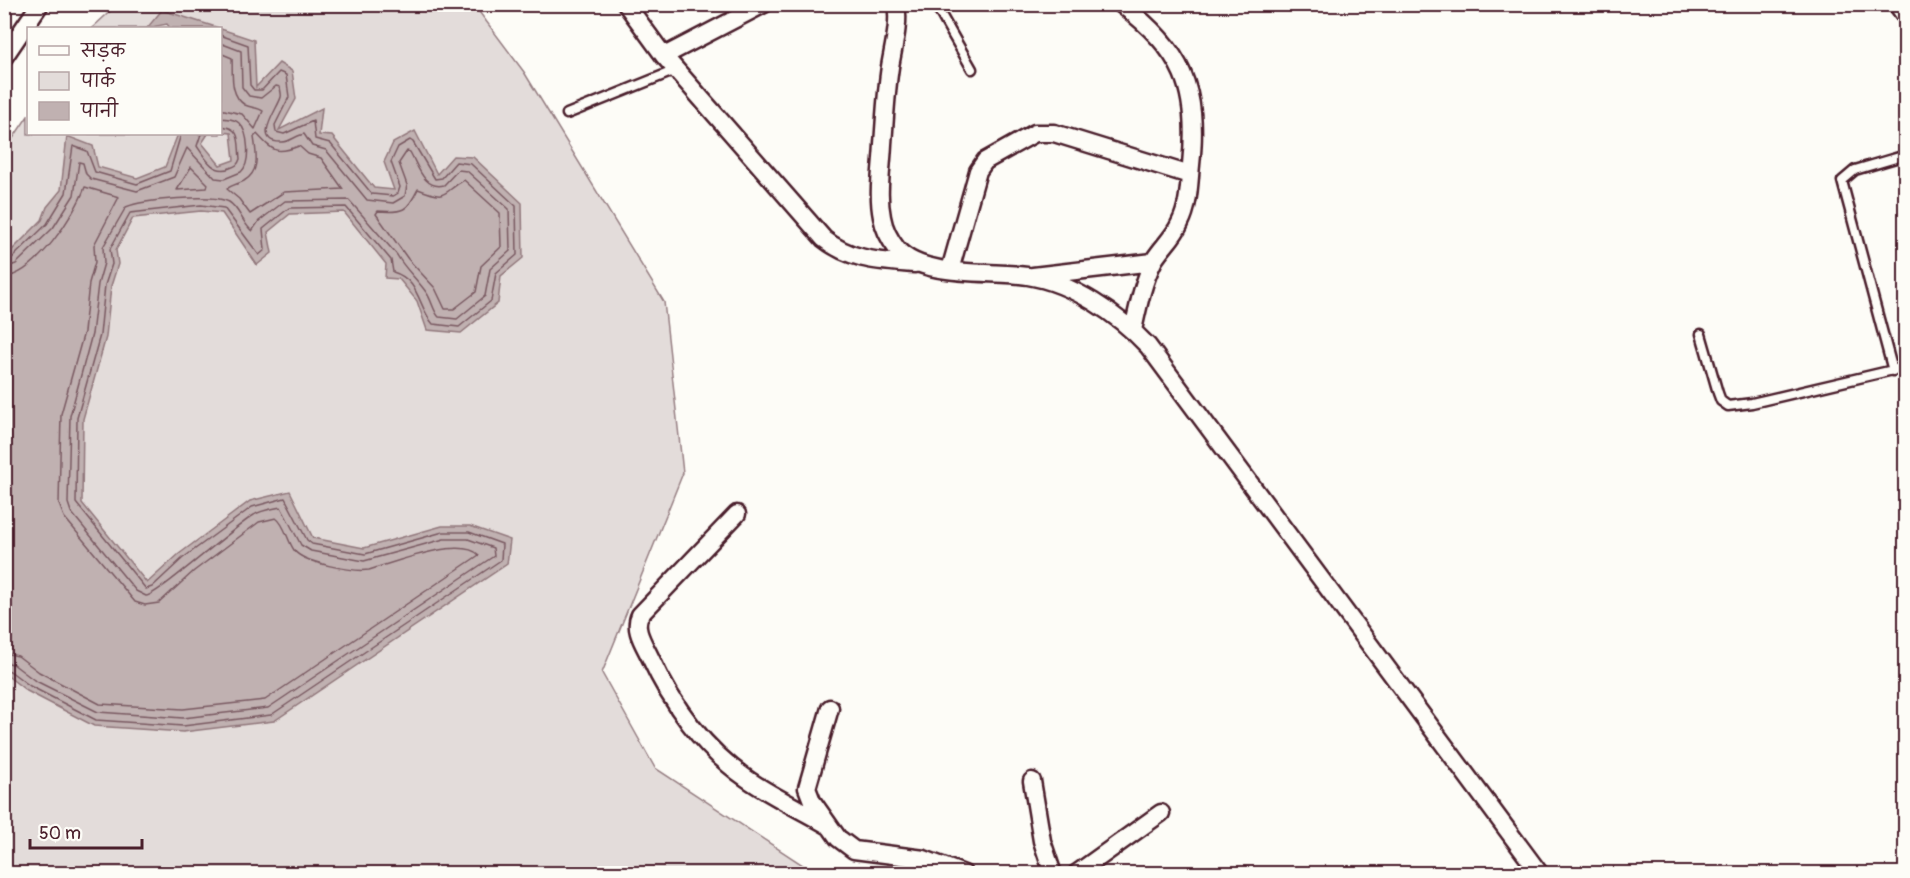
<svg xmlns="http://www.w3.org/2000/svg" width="1910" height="878" viewBox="0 0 1910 878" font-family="Pangolin,'Playpen Sans Deva',sans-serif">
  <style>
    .green { fill: #e3dcda; stroke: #967e82; stroke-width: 1.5 }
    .water { fill: #c0b1b1; stroke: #91777b; stroke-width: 1.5 }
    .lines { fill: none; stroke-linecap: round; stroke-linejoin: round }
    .shore { stroke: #795961; stroke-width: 1.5 }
    .lane-casing { stroke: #4a1f2b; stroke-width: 13 }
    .street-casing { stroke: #4a1f2b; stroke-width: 21 }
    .lane { stroke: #fdfcf7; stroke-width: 8 }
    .street { stroke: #fdfcf7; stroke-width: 16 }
  </style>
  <rect width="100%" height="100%" fill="#fdfcf7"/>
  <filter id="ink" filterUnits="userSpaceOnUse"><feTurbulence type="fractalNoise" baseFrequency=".0167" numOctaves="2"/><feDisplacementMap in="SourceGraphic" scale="12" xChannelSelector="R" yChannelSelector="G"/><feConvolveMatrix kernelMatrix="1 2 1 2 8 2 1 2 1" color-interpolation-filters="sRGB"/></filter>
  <g filter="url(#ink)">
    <path class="green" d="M117,5h357l50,67 140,230 19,171 -81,200 53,95 160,105 -810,1v-724l23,-34v18h192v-106h-128z"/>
    <path class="water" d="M162,10l57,18h-49l-3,-4 -20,4z
      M221,29l33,11 2,47 23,-24 13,8 4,28 -17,31 43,-22 -3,27 13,1 42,52 20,2 -10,-28 9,-19 22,-12 22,43 16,-18 20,1 49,46 1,55 -22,18 -3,27 -37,30 -34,-3 -10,-29 -18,-22 -14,-1 1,-14 -42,-52 -54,2 -22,18 4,21 -15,12 -35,-52 -21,-2 -68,7 -17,32 2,14 -7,22 -5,51 -23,82 -1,84 65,80 32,-29 71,-53 40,-10 23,47 51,10 78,-22h28l40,14 -3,24 -233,157 -91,11 -89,-6 -67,-35 -22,-17v-417l37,-37 5,-13 14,-17 6,-54 26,10 5,21 39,11 28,-11 13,-33h30l-6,9 18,22 14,-5 -3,-27 -10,-1z"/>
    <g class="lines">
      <path class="shore" d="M220,53l12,5c1,15 -3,37 13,47 6,3 13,2 18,6l-8,18 -13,-15 -22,-5
        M201,134l-4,12c8,12 17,29 33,22 6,-2 8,-3 10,-9 -2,-17 2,-32 -20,-33
        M257,134c16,17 19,21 42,12l9,8 13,4 22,31 -59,3 -34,22 -11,-15 -12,-10c4,-4 11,-5 17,-8 17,-10 12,-28 10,-44z
        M191,167l17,17 -1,4 -30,2z
        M464,180l36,33 1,34 -20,19 -5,26 -22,17h-9l-10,-21 -27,-29 -32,-45 2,-3c26,2 29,0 40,-22 31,12 22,5 46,-9z
        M4,260l7,-1 36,-35 19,-31 7,-47 14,5 8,21 42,12 33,-13 11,-37
        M4,268l12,-4 37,-36 21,-33 5,-33 4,1 3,11 5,5 46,12 37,-14 13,-29 28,30 9,1 17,-7c10,-9 8,-40 -2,-49 -5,-5 -12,-4 -19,-5
        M4,277c31,-1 72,-64 81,-90l34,10 -25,48 1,17 -6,21 -5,49 -23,82 -2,90 5,13 71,85 10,3 14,-2 35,-32 65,-49 17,-4c9,6 11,22 18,32 8,13 60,22 75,20 24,-7 91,-34 110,-15l-214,145 -82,9 -83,-5 -61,-32 -21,-16 -14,-3
        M4,662l9,2 21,16 64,32 85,6 85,-10 226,-152 -1,-8 -25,-9h-24l-80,22 -53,-10 -10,-6 -20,-38c-9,2 -20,3 -27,8 -20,12 -96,80 -108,81l-10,-5 -65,-79 -3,-9 2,-87 22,-82 6,-50 6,-21 -1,-16 23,-40c16,-7 88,-14 103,-5 10,6 14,22 23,29l7,-10 26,-20 64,-1 48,55c7,13 19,23 29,37 6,8 7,19 13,25l18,2 28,-23 5,-27 20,-18 -1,-42 -42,-38 -9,-1 -14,15c-20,5 -26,-19 -34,-33l-3,-1 -8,12 8,22 -2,11 -12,7 -26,-3 -41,-50 -14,-4 -8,-12c-7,1 -14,8 -22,8 -32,1 -3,-35 -1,-45 1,-2 -1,-8 -1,-10l-4,-1 -15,12 -12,-2 -7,-9 -1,-36 -21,-8
        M4,669l6,2 20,15 66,34 87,6 88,-11 230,-155 1,-16 -33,-12h-26l-78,22 -53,-10 -5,-4 -22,-42 -33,9 -69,51 -31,29 -6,2 -70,-86 1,-85 23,-83 5,-50 7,-21 -2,-15 20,-36 71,-8 23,3 35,47 6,-5 -2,-21 26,-21 57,-1 45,53 2,12c27,8 25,35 40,52l26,3 32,-26 5,-28 21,-18 -1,-49 -45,-42 -15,-2 -14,16 -7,1 -22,-37 -3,-2 -12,7 -7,15 9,25 -2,6 -5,3 -21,-2 -42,-51 -15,-4 -2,-18 -29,13 -8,-2 -1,-7 14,-28 -3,-22 -7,-3 -17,18h-8l-4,-5 -2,-40 -28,-10"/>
      <defs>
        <path id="lane" d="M935,4l37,65
          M1892,4l14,20
          M567,114l109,-44
          M1701,334l17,59 3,8 7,5 24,-3 154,-36
          M1893,371l-51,-190 13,-11 51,-15"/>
        <path id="street" d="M626,4l38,52 160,183c28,22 56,22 91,25
          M896,4c4,20 -3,44 -6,63 -4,26 -5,52 -7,77 -1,24 -6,49 -1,73 2,12 8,23 15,32 26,30 95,21 131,27 44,7 90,38 120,70l392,528
          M1121,4c62,46 78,85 70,161 -2,19 -2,41 -11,58 -6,14 -18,24 -26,37 -11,22 -16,47 -21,70
          M664,56l100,-52
          M4,57l36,-53
          M950,270l28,-99 7,-10 50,-28h19l136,42
          M1033,276l120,-14
          M737,514l-97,101c-7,14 4,29 10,42 21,46 53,91 96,121 25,18 56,32 83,48
          M830,708l-23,80 5,13 26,37 16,12 70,9 40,15
          M1032,781l10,60 11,33
          M1076,874l85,-61"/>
      </defs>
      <use href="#lane" class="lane-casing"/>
      <use href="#street" class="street-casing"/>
      <use href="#lane" class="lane"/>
      <use href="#street" class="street"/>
    </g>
  </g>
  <rect width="1910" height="878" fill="none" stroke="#fdfcf7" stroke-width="24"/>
  <rect x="12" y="12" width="1886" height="854" fill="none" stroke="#4a1f2b" stroke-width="2" filter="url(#ink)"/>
  <rect x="27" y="27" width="195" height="108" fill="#fdfcf7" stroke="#b5a4a5" stroke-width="1.5"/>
  <rect x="39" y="46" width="30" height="9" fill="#fdfcf7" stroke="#b5a4a5" stroke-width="1.5"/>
  <text x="81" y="57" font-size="18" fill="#4a1f2b">सड़क</text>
  <rect x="39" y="72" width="30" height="18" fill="#e3dcda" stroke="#b5a4a5" stroke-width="1.5"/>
  <text x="81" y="87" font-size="18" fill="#4a1f2b">पार्क</text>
  <rect x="39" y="102" width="30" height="18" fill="#c0b1b1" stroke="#b5a4a5" stroke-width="1.5"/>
  <text x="81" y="117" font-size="18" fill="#4a1f2b">पानी</text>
  <path d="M30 839v9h112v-9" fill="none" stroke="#4a1f2b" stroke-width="3"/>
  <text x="39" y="839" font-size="18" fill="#4a1f2b" stroke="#fdfcf7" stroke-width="4.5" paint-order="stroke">50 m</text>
</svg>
